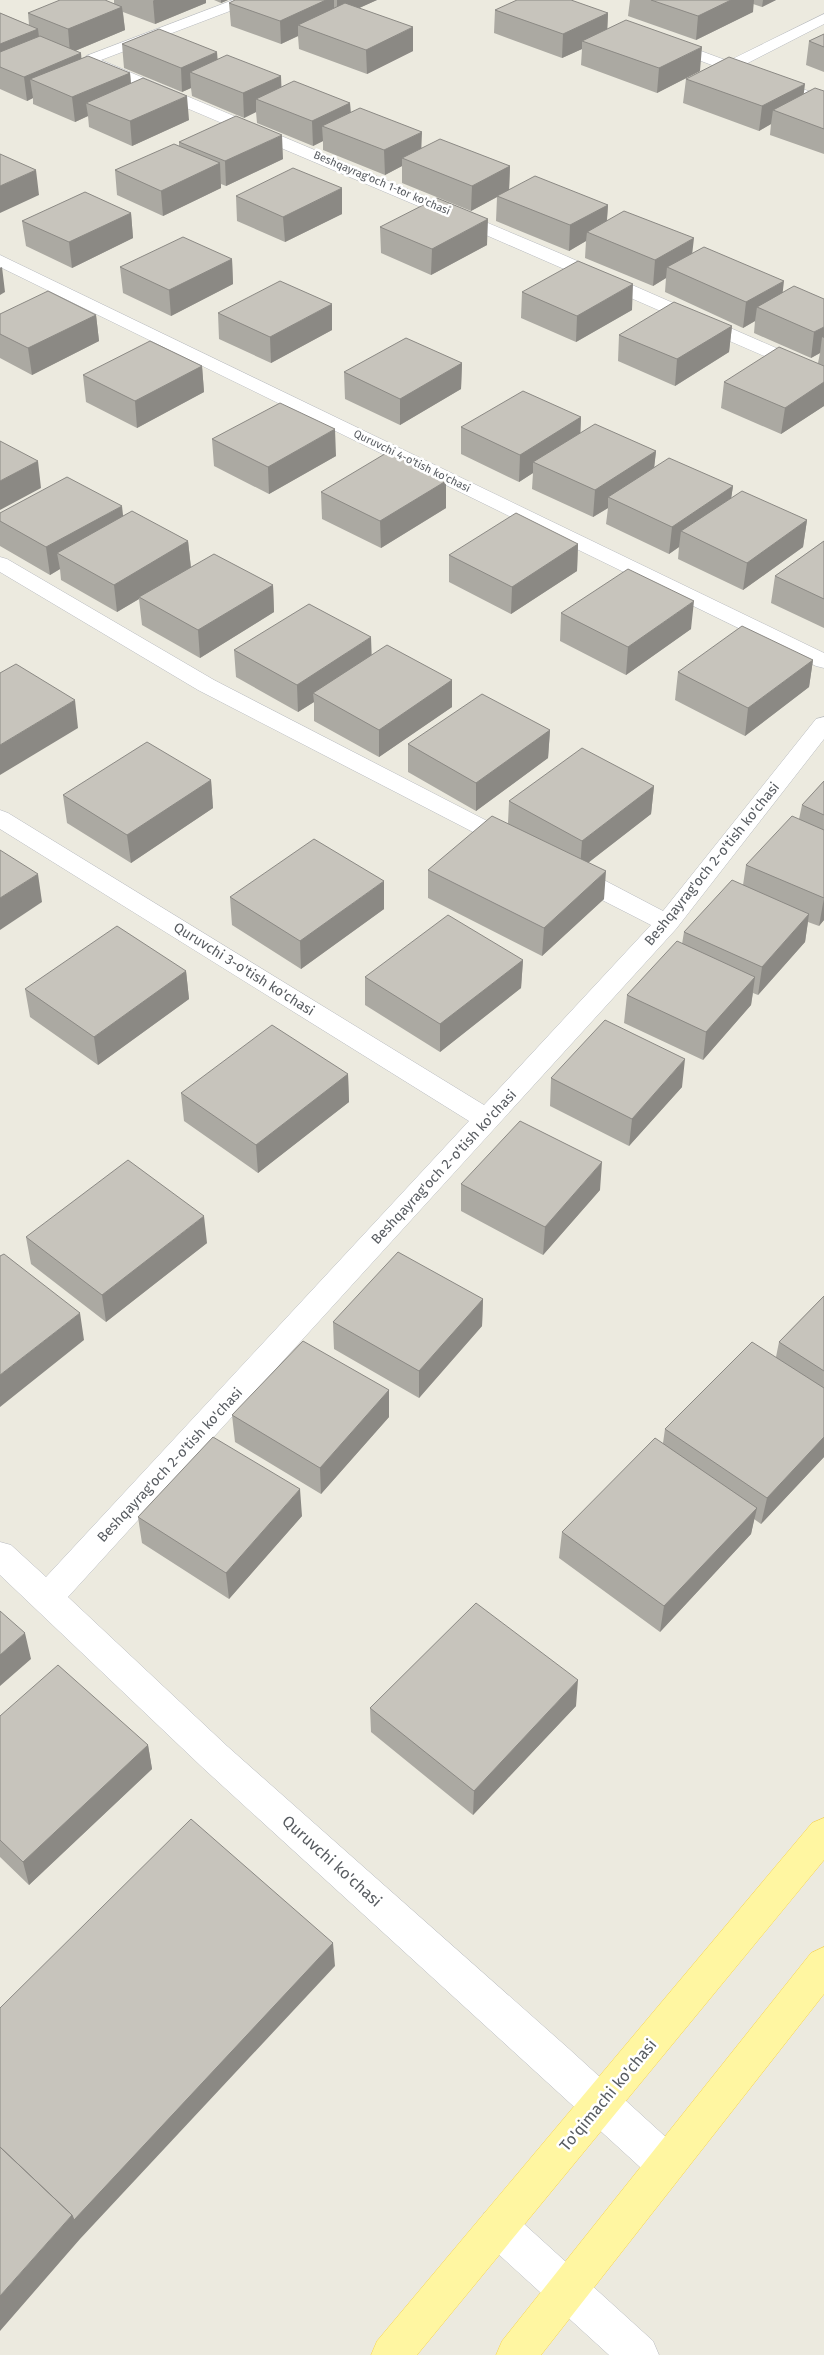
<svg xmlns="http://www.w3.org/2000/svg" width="824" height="2355" viewBox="0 0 824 2355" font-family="'Fira Sans',sans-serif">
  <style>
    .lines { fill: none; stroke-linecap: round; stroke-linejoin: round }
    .minor-casing { stroke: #b7babf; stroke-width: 1 }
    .major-casing { stroke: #f7d34d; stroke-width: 1 }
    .minor { fill: #fff; fill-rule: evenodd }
    .major { fill: #fff6a1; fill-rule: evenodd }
    .wall { fill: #aba9a2 }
    .shaded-wall { fill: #8b8984 }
    .building { fill: #c7c4bc; stroke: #8b8984 }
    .labels { text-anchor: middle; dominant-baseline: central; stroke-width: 5; stroke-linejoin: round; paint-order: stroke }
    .far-street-label { font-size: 11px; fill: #585c61; stroke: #fff }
    .street-label { font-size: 14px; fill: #585c61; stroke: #fff }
    .near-street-label { font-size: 16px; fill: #585c61; stroke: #fff }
  </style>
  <rect width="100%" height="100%" fill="#eceadf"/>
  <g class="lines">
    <defs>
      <path id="minor" d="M233,0h20l-2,3 -150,57 458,193 265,116v13l-368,-160 -364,-154 -9,-9 3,-3z
        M824,14v10l-82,42 82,31v10l-163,-61 -3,-3 3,-3h10l57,21z
        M0,255l824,398v15l-8,-2 -816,-399z
        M0,557l7,2 207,121 306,158 4,5 -4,5 -8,3 -8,-3 -306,-158 -198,-118z
        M824,717v22l-148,190 -608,668 159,149 341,302 112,102 5,14 -5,14 -14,5 -14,-5 -449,-410 -203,-193v-33l11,3 35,32 423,-456 -469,-292v-19l8,3 476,292 167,-180 -90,-46 -3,-6 3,-6 9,-2 9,2 84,44 153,-192z
        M498,2208l14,5 141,128 6,14h-50l-125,-114 -5,-14 5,-14z"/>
      <path id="major" d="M824,1818v42l-407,495h-46l6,-14 435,-518z
        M824,1947v47l-283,361h-45l6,-14 309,-388z"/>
    </defs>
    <use href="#minor" class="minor-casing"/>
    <use href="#major" class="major-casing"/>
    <use href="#minor" class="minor"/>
    <use href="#major" class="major"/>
  </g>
  <path class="wall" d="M114,0h92v3l-51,21 -32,-12 2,18 -50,21 6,7 49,15 1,11 58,36 -57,26 -43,-19 -1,-11 -13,6 -42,-18v-6l-6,3 -27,-12v-76l29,12 -1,-12 86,-10z
    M214,0h14l-7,3z
    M235,0h142l-18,8 54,43 -46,23 -68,-25 -1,-13 -17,8 -50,-18 -2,-23z
    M630,0h146l-14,7 -9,-3v8l-57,28 -68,-24z
    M495,10l113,3 -1,16 93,42 -43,22 -76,-28 1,-16 -20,9 -68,-25z
    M824,34v38l-18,-7 3,-24z
    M122,44l96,15 63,17v11l69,16 1,9 71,36 88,18 -1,24 99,15 -1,16 85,32 91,40 41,6v107l-43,28 -60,-26 3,-26 94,-19 2,-10 -9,5 -57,-25 1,-12 -12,7 -78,-36 1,-14 -13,8 -68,-28 1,-17 -17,10 -73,-30 1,-24 -26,14 -69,-28v-17l-17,9 -62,-25v-9l-10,5 -56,-23 -1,-11 -12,6 -52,-22 -1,-8 -9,4 -58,-24z
    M686,79l117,15 21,-3v63l-54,-19 1,-11 -12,7 -76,-28z
    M179,142l104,17 -57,27 -5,-2v4l-58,28 -46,-21 -2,-25 64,-24z
    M236,196l106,18 -57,28 -48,-21z
    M131,213l2,25 -61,30 -46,-22 -4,-25z
    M380,227l107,18 -56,30 -50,-22z
    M232,259l1,25 -62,32 -48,-23 -3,-26z
    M522,292l110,18 -56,32 -55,-24z
    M218,313l114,17 -61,33 -52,-24z
    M0,314l96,1 3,26 -67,34 -32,-17z
    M732,326l-3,26 -54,34 -57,-25 1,-26z
    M462,363l-1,26 -61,36 -55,-26 -1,-27z
    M202,366l2,26 -67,36 -51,-26 -3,-27z
    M581,417l-1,16 76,18 -2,16 79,19 -2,12 76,22 -4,27 -60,43 -65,-31 1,-12 -10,7 -63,-30 2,-16 -15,9 -61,-28 1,-16 -14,9 -58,-28v-27z
    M212,439l124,17 -67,38 -55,-28z
    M446,481v27l-65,40 -59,-29 -1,-27z
    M0,513l123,4 65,24 3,26 82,18 1,27 -74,46 -58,-33 -3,-26 -22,13 -56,-32 -1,-11 -10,6 -50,-29z
    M824,541v87l-53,-25 4,-27z
    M578,544l-1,27 -66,43 -62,-32v-27z
    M561,613l130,16 -65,46 -66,-34z
    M234,650l137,5 81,25v27l-73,50 -65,-36v-19l-16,10 -62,-35z
    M813,660l-4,27 -64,49 -70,-36 3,-28z
    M550,730l-2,28 -72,53 -68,-39v-28z
    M211,780l2,28 -82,55 -64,-40 -4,-28z
    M824,781v139l-5,6 -11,-4 -3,20 -47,53 -5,-2 -2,12 -48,55 -79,-37 3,-28 55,-51 2,-12 59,-47 3,-20 53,-46 3,-14z
    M654,786l-3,28 -63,49 16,36 -62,57 -114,-58v-28l80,-47 1,-22z
    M230,897l154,12 -83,60 -69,-44z
    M523,960l-2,28 -81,64 -75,-47v-28z
    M186,971l3,28 -91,66 -68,-48 -5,-28z
    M348,1074l1,28 -91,71 -74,-52 -3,-28z
    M551,1078l131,9 -53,59 -79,-40z
    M461,1184l139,6 -57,65 -82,-44z
    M26,1237l181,6 -101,79 -75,-58z
    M824,1296v161l-63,67 -7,-5 -3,15 -91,98 -101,-74 3,-26 101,-89 2,-14 111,-72 3,-15z
    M483,1299l-1,27 -63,72 -85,-49 -1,-27z
    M389,1390v27l-68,77 -86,-52 -3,-27z
    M302,1516l-73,83 -87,-56 -4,-26z
    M576,1706l-103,109 -102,-83 -1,-24z
    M0,1716l148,29 4,24 -123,116 -29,-28z"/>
  <path class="shaded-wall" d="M154,0h52v3l-51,21 -2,-23z
    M221,0h7l-7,3z
    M326,0h8v20l-36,5v11l-17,8 -1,-23z
    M337,0h40l-40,18z
    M731,0h23l-1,12 -57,28 2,-24z
    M763,0h13l-14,7z
    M122,7l3,23 -55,23 -2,-24z
    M608,13l-1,24 -25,4v8l-20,9 1,-24z
    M413,27v24l-46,23 -1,-24z
    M38,29l3,24 -41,14v-23z
    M702,47l-2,24 -43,22 2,-25z
    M217,52l2,24 -29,-4 1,16 -9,4 -1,-24z
    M81,53l2,24 -53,2 3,19 -6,3 -3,-24z
    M130,73l2,24 -46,6 2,13 -13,6 -3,-25z
    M281,76l1,24 -26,-1v13l-12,6 -1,-25z
    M805,84l-3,24 -29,2 -2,14 -12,7 3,-25z
    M187,96l2,24 -57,26 -2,-25z
    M350,103l1,25 -29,-2 1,15 -10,5 -1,-25z
    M422,132l-1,24 -19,2v8l-17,9 -1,-25z
    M282,135l1,24 -57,27 -1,-25z
    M220,163l1,25 -58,28 -2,-25z
    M510,166l-1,25 -12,5v1l-26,14 1,-25z
    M36,170l3,25 -39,18v-27z
    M342,188v26l-57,28 -2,-25z
    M608,205l-2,25 -19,2 -1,9 -17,10 1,-26z
    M131,213l2,25 -61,30 -3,-26z
    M488,219l-1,26 -56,30 1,-26z
    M694,238l-3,26 -24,3 -1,11 -13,8 2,-26z
    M232,259l1,25 -62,32 -2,-26z
    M2,267l3,25 -5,3v-27z
    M784,281l-3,26h-24l-2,14 -12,7 3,-26z
    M633,284l-1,26 -56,32 1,-26z
    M332,304v26l-61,33 -1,-26z
    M96,315l3,26 -67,34 -4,-27z
    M732,326l-3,26 -54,34 2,-27z
    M824,327v11l-2,-1 -2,16 -9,5 3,-26z
    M462,363l-1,26 -61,36v-26z
    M202,366l2,26 -67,36 -2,-27z
    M824,382v24l-43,28 4,-26z
    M581,417l-1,27 -47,18v11l-14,9 1,-27z
    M335,429l1,27 -67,38 -1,-27z
    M656,451l-3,27 -45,19v11l-15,9 2,-27z
    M38,461l3,27 -41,22v-29z
    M446,481v27l-65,40 -1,-27z
    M733,486l-4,27 -48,18 -2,16 -10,7 3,-27z
    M122,506l3,27 -68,20 3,16 -10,6 -4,-28z
    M807,520l-4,27 -60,43 4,-27z
    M188,541l3,28 -52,28v2l-22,13 -3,-27z
    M578,544l-1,27 -66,43 1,-27z
    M273,585l1,27 -74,46 -2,-28z
    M694,601l-3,28 -65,46 2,-28z
    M371,637l1,27 -59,29 1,9 -16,10 -1,-27z
    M813,660l-4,27 -64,49 3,-28z
    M452,680v27l-73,50v-27z
    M75,700l3,28 -78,47v-30z
    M550,730l-2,28 -72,53v-28z
    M211,780l2,28 -82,55 -4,-28z
    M654,786l-3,28 -71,55 2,-28z
    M606,871l-2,28 -62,57 2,-28z
    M38,874l4,28 -42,28v-32z
    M384,881v28l-83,60 -1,-28z
    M824,898v22l-5,6z
    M809,914l-4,28 -47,53 4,-28z
    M523,960l-2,28 -81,64v-28z
    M186,971l3,28 -91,66 -4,-28z
    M755,977l-4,28 -48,55 3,-28z
    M685,1059l-3,28 -53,59 3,-27z
    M348,1074l1,28 -91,71 -2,-28z
    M602,1162l-2,28 -57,65 2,-28z
    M204,1216l3,27 -101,79 -4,-27z
    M483,1299l-1,27 -63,72v-27z
    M80,1313l4,27 -84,67v-32z
    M389,1390v27l-68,77 -1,-26z
    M824,1437v20l-63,67 6,-26z
    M300,1489l2,27 -73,83 -3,-26z
    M757,1508l-6,26 -91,98 4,-26z
    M25,1633l6,26 -31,27v-31z
    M578,1680l-2,26 -103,109 1,-24z
    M148,1745l4,24 -123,116 -6,-23z
    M333,1943l2,23 -255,273 -80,92v-35l72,-81z"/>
  <path class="building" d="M60,0h45l17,7 -54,22 -40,-16z
    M235,0h91l-46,21 -51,-18z
    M517,0h54l37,13 -45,21 -68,-24z
    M651,0h80l-33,16z
    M345,3l68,24 -47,23 -68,-25z
    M0,13l38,16 -38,15z
    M626,20l76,27 -43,21 -77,-27z
    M159,29l58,23 -36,16 -59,-24z
    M824,34v13l-15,-6z
    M40,36l41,17 -57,24 -24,-10v-15z
    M227,55l54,21 -38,17 -53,-21z
    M88,56l42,17 -58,24 -42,-18z
    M729,57l76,27 -43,22 -76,-27z
    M143,78l44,18 -57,25 -44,-18z
    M294,81l56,22 -38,18 -56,-22z
    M815,88l9,3v38l-51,-19z
    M360,108l62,24 -38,18 -62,-24z
    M236,116l46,19 -57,26 -46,-19z
    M440,139l70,27 -38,20 -70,-28z
    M174,144l46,19 -59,28 -46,-21z
    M0,154l36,16 -36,16z
    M293,168l49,20 -59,29 -47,-21z
    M535,176l73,29 -38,20 -73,-29z
    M85,192l46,21 -62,29 -47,-21z
    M437,198l51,21 -56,30 -52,-22z
    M624,211l70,27 -39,22 -68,-28z
    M183,237l49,22 -63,31 -49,-23z
    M704,247l80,34 -38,21 -79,-35z
    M578,261l55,23 -56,32 -55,-24z
    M280,281l52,23 -62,33 -52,-24z
    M794,286l30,13v28l-10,5 -57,-25z
    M48,291l48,24 -68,33 -28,-14v-20z
    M674,302l58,24 -55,33 -58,-24z
    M406,338l56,25 -62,36 -56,-27z
    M150,341l52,25 -67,35 -52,-26z
    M779,347l45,19v16l-39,26 -61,-26z
    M523,391l58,26 -61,38 -59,-28z
    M280,403l55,26 -67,38 -56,-28z
    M595,424l61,27 -61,39 -62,-28z
    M0,441l38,20 -38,20z
    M388,452l58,29 -66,40 -59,-29z
    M669,458l64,28 -61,41 -64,-30z
    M67,477l55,29 -76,41 -46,-26v-8z
    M742,491l65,29 -60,43 -66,-32z
    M132,511l56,30 -74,44 -57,-32z
    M516,513l62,31 -66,43 -63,-32z
    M824,541v58l-49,-23z
    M214,554l59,31 -75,45 -59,-33z
    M628,569l66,32 -66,46 -67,-34z
    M309,604l62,33 -74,48 -63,-35z
    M742,626l71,34 -65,48 -70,-36z
    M387,645l65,35 -73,50 -66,-37z
    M16,664l59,36 -75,45v-72z
    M482,694l68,36 -74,53 -68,-39z
    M147,742l64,38 -84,55 -64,-40z
    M582,748l72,38 -72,55 -73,-40z
    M824,781v34l-22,-10z
    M492,816l114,55 -62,57 -116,-58z
    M792,816l32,14v68l-78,-33z
    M314,839l70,42 -84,60 -70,-44z
    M0,850l38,24 -38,24z
    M732,880l77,34 -47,53 -78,-35z
    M448,915l75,45 -83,64 -75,-47z
    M117,926l69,45 -92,66 -69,-48z
    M677,941l78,36 -49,55 -79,-37z
    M605,1020l80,39 -53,60 -81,-41z
    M272,1025l76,49 -92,71 -75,-52z
    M520,1121l82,41 -57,65 -84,-43z
    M128,1160l76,56 -102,79 -76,-58z
    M398,1252l85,47 -64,72 -86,-49z
    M4,1254l76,59 -80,62v-119z
    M824,1296v75l-45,-29z
    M303,1341l86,49 -69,78 -88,-53z
    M752,1342l72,46v49l-57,61 -102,-69z
    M213,1437l87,52 -74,84 -88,-56z
    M655,1438l102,70 -93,98 -102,-74z
    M476,1603l102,77 -104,111 -104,-83z
    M0,1611l25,22 -25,22z
    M58,1665l90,80 -125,117 -23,-22v-124z
    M191,1819l142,124 -259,277 -2,-5 -72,-68v-139z
    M0,2147l72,68 -72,81z"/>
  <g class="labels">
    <g class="far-street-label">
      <text transform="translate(382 183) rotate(23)">Beshqayrag'och 1-tor ko'chasi</text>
      <text transform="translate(412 461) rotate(26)">Quruvchi 4-o'tish ko'chasi</text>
    </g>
    <g class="street-label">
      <text transform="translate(712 864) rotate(-51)">Beshqayrag'och 2-o'tish ko'chasi</text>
      <text transform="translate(244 969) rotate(32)">Quruvchi 3-o'tish ko'chasi</text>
      <text transform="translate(444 1167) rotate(-47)">Beshqayrag'och 2-o'tish ko'chasi</text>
      <text transform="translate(170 1465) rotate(-47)">Beshqayrag'och 2-o'tish ko'chasi</text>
    </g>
    <g class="near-street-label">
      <text transform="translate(332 1861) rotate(42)">Quruvchi ko'chasi</text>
      <text transform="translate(608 2095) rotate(-50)">To'qimachi ko'chasi</text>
    </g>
  </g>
</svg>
